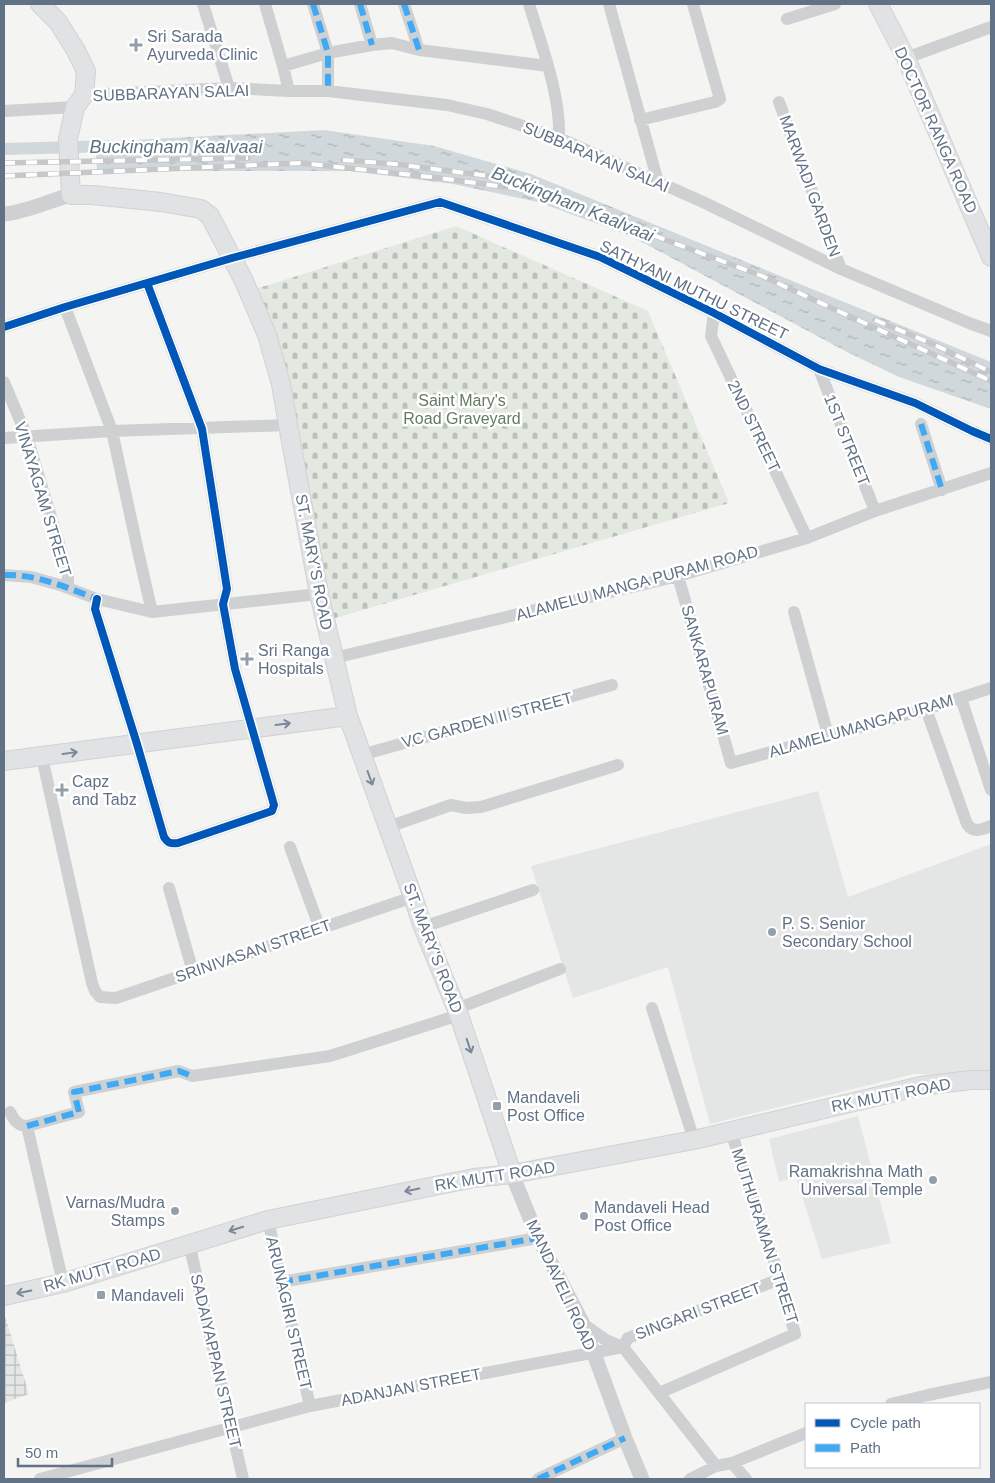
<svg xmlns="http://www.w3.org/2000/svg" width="995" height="1483" viewBox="0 0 995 1483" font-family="Helvetica,sans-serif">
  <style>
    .built { fill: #e4e6e5 }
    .industrial { fill: url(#industrial-grid) }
    .cemetery { fill: url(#cemetery-stones) }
    .water { fill: url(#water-ripples) }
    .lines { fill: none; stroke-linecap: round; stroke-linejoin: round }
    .canal { stroke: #d1d8dc; stroke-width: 12 }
    .secondary-casing { stroke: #d0d2d3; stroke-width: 20 }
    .minor { stroke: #cfd0d1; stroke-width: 12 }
    .tertiary { stroke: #cfd0d1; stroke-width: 15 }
    .secondary { stroke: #e1e2e3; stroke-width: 18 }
    .rail-casing { stroke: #c6c7c8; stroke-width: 5.5 }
    .rail { stroke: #fff; stroke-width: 4; stroke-dasharray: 11; stroke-linecap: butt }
    .quiet { stroke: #3fa9f5; stroke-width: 6; stroke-dasharray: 12 6; stroke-linecap: butt }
    .cycleway-casing { stroke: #fff; stroke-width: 11 }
    .cycleway { stroke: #0057b8; stroke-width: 8 }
    .oneway { stroke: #7b8899 }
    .poi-dot { fill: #949fac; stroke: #fff; stroke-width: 2 }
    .labels { text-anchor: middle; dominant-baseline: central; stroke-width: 5; stroke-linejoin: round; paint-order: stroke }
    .poi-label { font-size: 16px; fill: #617186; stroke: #fff; text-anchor: start }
    .street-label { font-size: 16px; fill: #617186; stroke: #fff }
    .park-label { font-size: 16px; fill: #637c61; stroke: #fff }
    .water-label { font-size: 18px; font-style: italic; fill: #5d7483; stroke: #fff }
  </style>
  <defs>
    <pattern id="industrial-grid" width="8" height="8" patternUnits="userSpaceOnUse" patternTransform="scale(1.25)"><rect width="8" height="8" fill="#e4e6e5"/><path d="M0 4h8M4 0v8" fill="none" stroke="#bcbfbf"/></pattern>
    <pattern id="cemetery-stones" width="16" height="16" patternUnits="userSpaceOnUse" patternTransform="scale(1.25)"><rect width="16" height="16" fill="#e3e8e0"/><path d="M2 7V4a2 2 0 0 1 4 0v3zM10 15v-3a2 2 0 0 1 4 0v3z" fill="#bbc0bb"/></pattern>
    <pattern id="water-ripples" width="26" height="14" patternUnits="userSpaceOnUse" patternTransform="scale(1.25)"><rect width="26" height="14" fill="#d1d8dc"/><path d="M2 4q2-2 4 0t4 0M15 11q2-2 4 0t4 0" fill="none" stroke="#adb4b8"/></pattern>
  </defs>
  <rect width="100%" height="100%" fill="#f4f5f2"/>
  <path class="built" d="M818,791l30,106 143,-53v233l-77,-3 -204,50 -42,-157 -95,31 -42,-132z
    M858,1116l33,127 -69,16 -26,-82 -17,5 -10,-43z"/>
  <path class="industrial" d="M4,1313l25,81 -25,9z"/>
  <path class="cemetery" d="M456,226l192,85 81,192 -397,116 -44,-247 -39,-81z"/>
  <path class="water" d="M324,130l110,16 97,28 460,188v47l-92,-32 -52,-25 -216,-116 -93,-34 -85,-18 -102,-13h-254l-2,-29z"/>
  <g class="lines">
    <path class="canal" d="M4,149l107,-3"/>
    <defs>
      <path id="secondary" d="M40,4l18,18 17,27 11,22 -2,24 -9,12 -7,32 3,56h21l69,7 40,7 9,7 34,65 23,54 14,49 7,41 31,169 29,122 65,181 10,30 36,88 53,159
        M878,4l28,54 85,199
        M4,761l344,-45
        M4,1296l59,-13 205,-63 206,-42 38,-4 182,-34 227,-54 50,-6h20"/>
    </defs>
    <use href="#secondary" class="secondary-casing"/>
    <path class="minor" d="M203,4l26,84
      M265,4l18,62 6,25
      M313,4l15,49v38
      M360,4l12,41
      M404,4l15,46
      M529,4c12,40 32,92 30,134
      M609,4l49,178
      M787,19l48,-15
      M906,58l85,-31
      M283,66l45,-13 44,-8 20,-2 27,7 129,16
      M84,95l145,-7 60,3h39l119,14 40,9 72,24 144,64 138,67 128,54 22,8
      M779,102l62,167
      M4,111l71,-4
      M640,120l75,-18 5,-3 -27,-95
      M65,307l47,124 26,120 14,61
      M714,313l-3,23 96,202
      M4,327l61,-20 167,-49 208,-56 160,55 114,56 105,56 96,34 57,28 19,8
      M819,369l56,142
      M4,382l23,55 41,137v14
      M921,424l21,66
      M4,438l108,-7 176,-6
      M4,575l27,2 29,8 37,14 55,13 167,-18
      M678,576l53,187 195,-54 65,-21
      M97,599l-2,10 42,135 27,93c4,6 6,7 14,6l94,-32 2,-6 -39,-136 -12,-65 4,-15 -25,-160 -55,-146
      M794,612l34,123
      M334,658l344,-82 129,-38 68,-27 116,-38
      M961,698l30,92
      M926,709l41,115c7,10 15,5 24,2
      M361,755l251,-70
      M42,757l50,226 3,8 5,6 16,1 297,-101
      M388,827l63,-22 15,3 15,-1 137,-42
      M290,847l30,82
      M169,888l24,84
      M423,927l110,-37
      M652,1008l42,132
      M456,1009l104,-40
      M10,1112c4,8 8,14 17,14l36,157
      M27,1126l52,-14 -5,-20 105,-21 13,5 138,-20 129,-41
      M268,1220l42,186
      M189,1243l54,236
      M281,1282l257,-44
      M583,1324l23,16 17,7 93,119
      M659,1393l136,-59 -15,-55 -46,-138
      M891,1404l37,-9 63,-13
      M732,1463l14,16
      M40,1479l270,-73 313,-59 5,-9 152,-59
      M538,1479l87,-41
      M690,1479l26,-13 16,-3 74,-30"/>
    <path class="tertiary" d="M4,214c23,-2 44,-13 67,-19
      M512,1174l26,64 45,86 42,114 17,41"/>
    <use href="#secondary" class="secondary"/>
    <defs>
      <path id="rail" d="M343,160l52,4 102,13 21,7
        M4,163l244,-5
        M4,176l297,-13 130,14 97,13 90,32 144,54 229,105
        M875,320l60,25 56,27"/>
    </defs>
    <use href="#rail" class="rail-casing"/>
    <use href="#rail" class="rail"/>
    <path class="quiet" d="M313,4l15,49v38
      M360,4l12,41
      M404,4l15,46
      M921,424l21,66
      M4,575c32,-1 64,13 93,24
      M27,1126l52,-14 -5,-20 105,-21 13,5
      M281,1282l257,-44
      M538,1479l87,-41"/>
    <defs>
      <path id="cycleway" d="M4,327l61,-20 167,-49 208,-56 160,55 114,56 105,56 96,34 57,28 19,8
        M97,599l-2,10 42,135 27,93c4,6 6,7 14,6l94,-32 2,-6 -39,-136 -12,-65 4,-15 -25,-160 -55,-146"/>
    </defs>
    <use href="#cycleway" class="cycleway-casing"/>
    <use href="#cycleway" class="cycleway"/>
  </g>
  <defs><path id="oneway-shaft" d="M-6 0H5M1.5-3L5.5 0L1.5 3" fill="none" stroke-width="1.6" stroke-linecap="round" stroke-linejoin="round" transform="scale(1.25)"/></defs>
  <g class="oneway">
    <use href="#oneway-shaft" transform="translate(283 724) rotate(-7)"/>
    <use href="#oneway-shaft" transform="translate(70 753) rotate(-8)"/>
    <use href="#oneway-shaft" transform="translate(370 778) rotate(70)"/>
    <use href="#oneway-shaft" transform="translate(469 1046) rotate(72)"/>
    <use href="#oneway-shaft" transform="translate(412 1190) rotate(168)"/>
    <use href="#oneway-shaft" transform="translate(236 1229) rotate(163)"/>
    <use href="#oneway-shaft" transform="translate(24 1292) rotate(168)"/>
  </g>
  <g class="poi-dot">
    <path d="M133.5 37.5h5v5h5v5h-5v5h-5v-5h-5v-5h5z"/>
    <path d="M244.5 651.5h5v5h5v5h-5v5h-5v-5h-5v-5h5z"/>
    <path d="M59.5 782.5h5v5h5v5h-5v5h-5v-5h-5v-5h5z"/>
    <circle cx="772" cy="932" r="5"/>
    <rect x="492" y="1101" width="10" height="10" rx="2.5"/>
    <circle cx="933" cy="1180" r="5"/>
    <circle cx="175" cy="1211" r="5"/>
    <circle cx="584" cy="1216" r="5"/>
    <rect x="96" y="1290" width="10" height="10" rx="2.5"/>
  </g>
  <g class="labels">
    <g class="poi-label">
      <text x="147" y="36">Sri Sarada<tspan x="147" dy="18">Ayurveda Clinic</tspan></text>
      <text x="258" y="650">Sri Ranga<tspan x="258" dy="18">Hospitals</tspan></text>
      <text x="72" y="781">Capz<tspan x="72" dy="18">and Tabz</tspan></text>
      <text x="782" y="923">P. S. Senior<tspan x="782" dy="18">Secondary School</tspan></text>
      <text x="507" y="1097">Mandaveli<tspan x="507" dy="18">Post Office</tspan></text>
      <text x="923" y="1171" text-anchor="end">Ramakrishna Math<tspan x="923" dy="18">Universal Temple</tspan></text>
      <text x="165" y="1202" text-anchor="end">Varnas/Mudra<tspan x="165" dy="18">Stamps</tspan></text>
      <text x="594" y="1207">Mandaveli Head<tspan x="594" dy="18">Post Office</tspan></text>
      <text x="111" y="1295">Mandaveli</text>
    </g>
    <g class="street-label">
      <text transform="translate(171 93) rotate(-2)">SUBBARAYAN SALAI</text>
      <text transform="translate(936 130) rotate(66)">DOCTOR RANGA ROAD</text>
      <text transform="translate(596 157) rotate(23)">SUBBARAYAN SALAI</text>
      <text transform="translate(810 186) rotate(70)">MARWADI GARDEN</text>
      <text transform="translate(694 290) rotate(26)">SATHYANI MUTHU STREET</text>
      <text transform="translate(754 426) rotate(64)">2ND STREET</text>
      <text transform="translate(847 440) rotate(68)">1ST STREET</text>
      <text transform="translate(43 499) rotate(73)">VINAYAGAM STREET</text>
      <text transform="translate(314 562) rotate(79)">ST. MARY'S ROAD</text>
      <text transform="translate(637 583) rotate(-15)">ALAMELU MANGA PURAM ROAD</text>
      <text transform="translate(705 670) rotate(74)">SANKARAPURAM</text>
      <text transform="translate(487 720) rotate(-15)">VC GARDEN II STREET</text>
      <text transform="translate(861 726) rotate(-16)">ALAMELUMANGAPURAM</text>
      <text transform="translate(433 948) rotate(69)">ST. MARY'S ROAD</text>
      <text transform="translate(253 951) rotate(-19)">SRINIVASAN STREET</text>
      <text transform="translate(891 1095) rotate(-11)">RK MUTT ROAD</text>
      <text transform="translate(495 1176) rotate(-9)">RK MUTT ROAD</text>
      <text transform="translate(765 1236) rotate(72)">MUTHURAMAN STREET</text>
      <text transform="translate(102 1270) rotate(-16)">RK MUTT ROAD</text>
      <text transform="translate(561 1285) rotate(65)">MANDAVELI ROAD</text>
      <text transform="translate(698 1311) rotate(-21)">SINGARI STREET</text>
      <text transform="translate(289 1313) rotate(77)">ARUNAGIRI STREET</text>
      <text transform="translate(216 1361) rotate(77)">SADAIYAPPAN STREET</text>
      <text transform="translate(411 1387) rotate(-11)">ADANJAN STREET</text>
    </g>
    <g class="park-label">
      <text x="462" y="400">Saint Mary's<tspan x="462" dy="18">Road Graveyard</tspan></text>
    </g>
    <g class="water-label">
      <text x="176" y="147">Buckingham Kaalvaai</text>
      <text transform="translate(573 204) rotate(22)">Buckingham Kaalvaai</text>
    </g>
  </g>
  <rect width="995" height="1483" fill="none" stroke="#617186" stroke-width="10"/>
  <rect x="805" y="1403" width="175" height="65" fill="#ffffff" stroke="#c0c6cf"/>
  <rect x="815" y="1419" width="25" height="8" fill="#0057b8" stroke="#c0c6cf"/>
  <text x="850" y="1428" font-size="15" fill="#617186">Cycle path</text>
  <rect x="815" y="1444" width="25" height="8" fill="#3fa9f5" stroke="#c0c6cf"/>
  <text x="850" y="1453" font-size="15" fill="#617186">Path</text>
  <path d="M18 1458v8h94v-8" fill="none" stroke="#617186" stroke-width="2.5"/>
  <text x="25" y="1458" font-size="15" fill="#617186" stroke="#ffffff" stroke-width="4" paint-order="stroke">50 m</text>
</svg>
